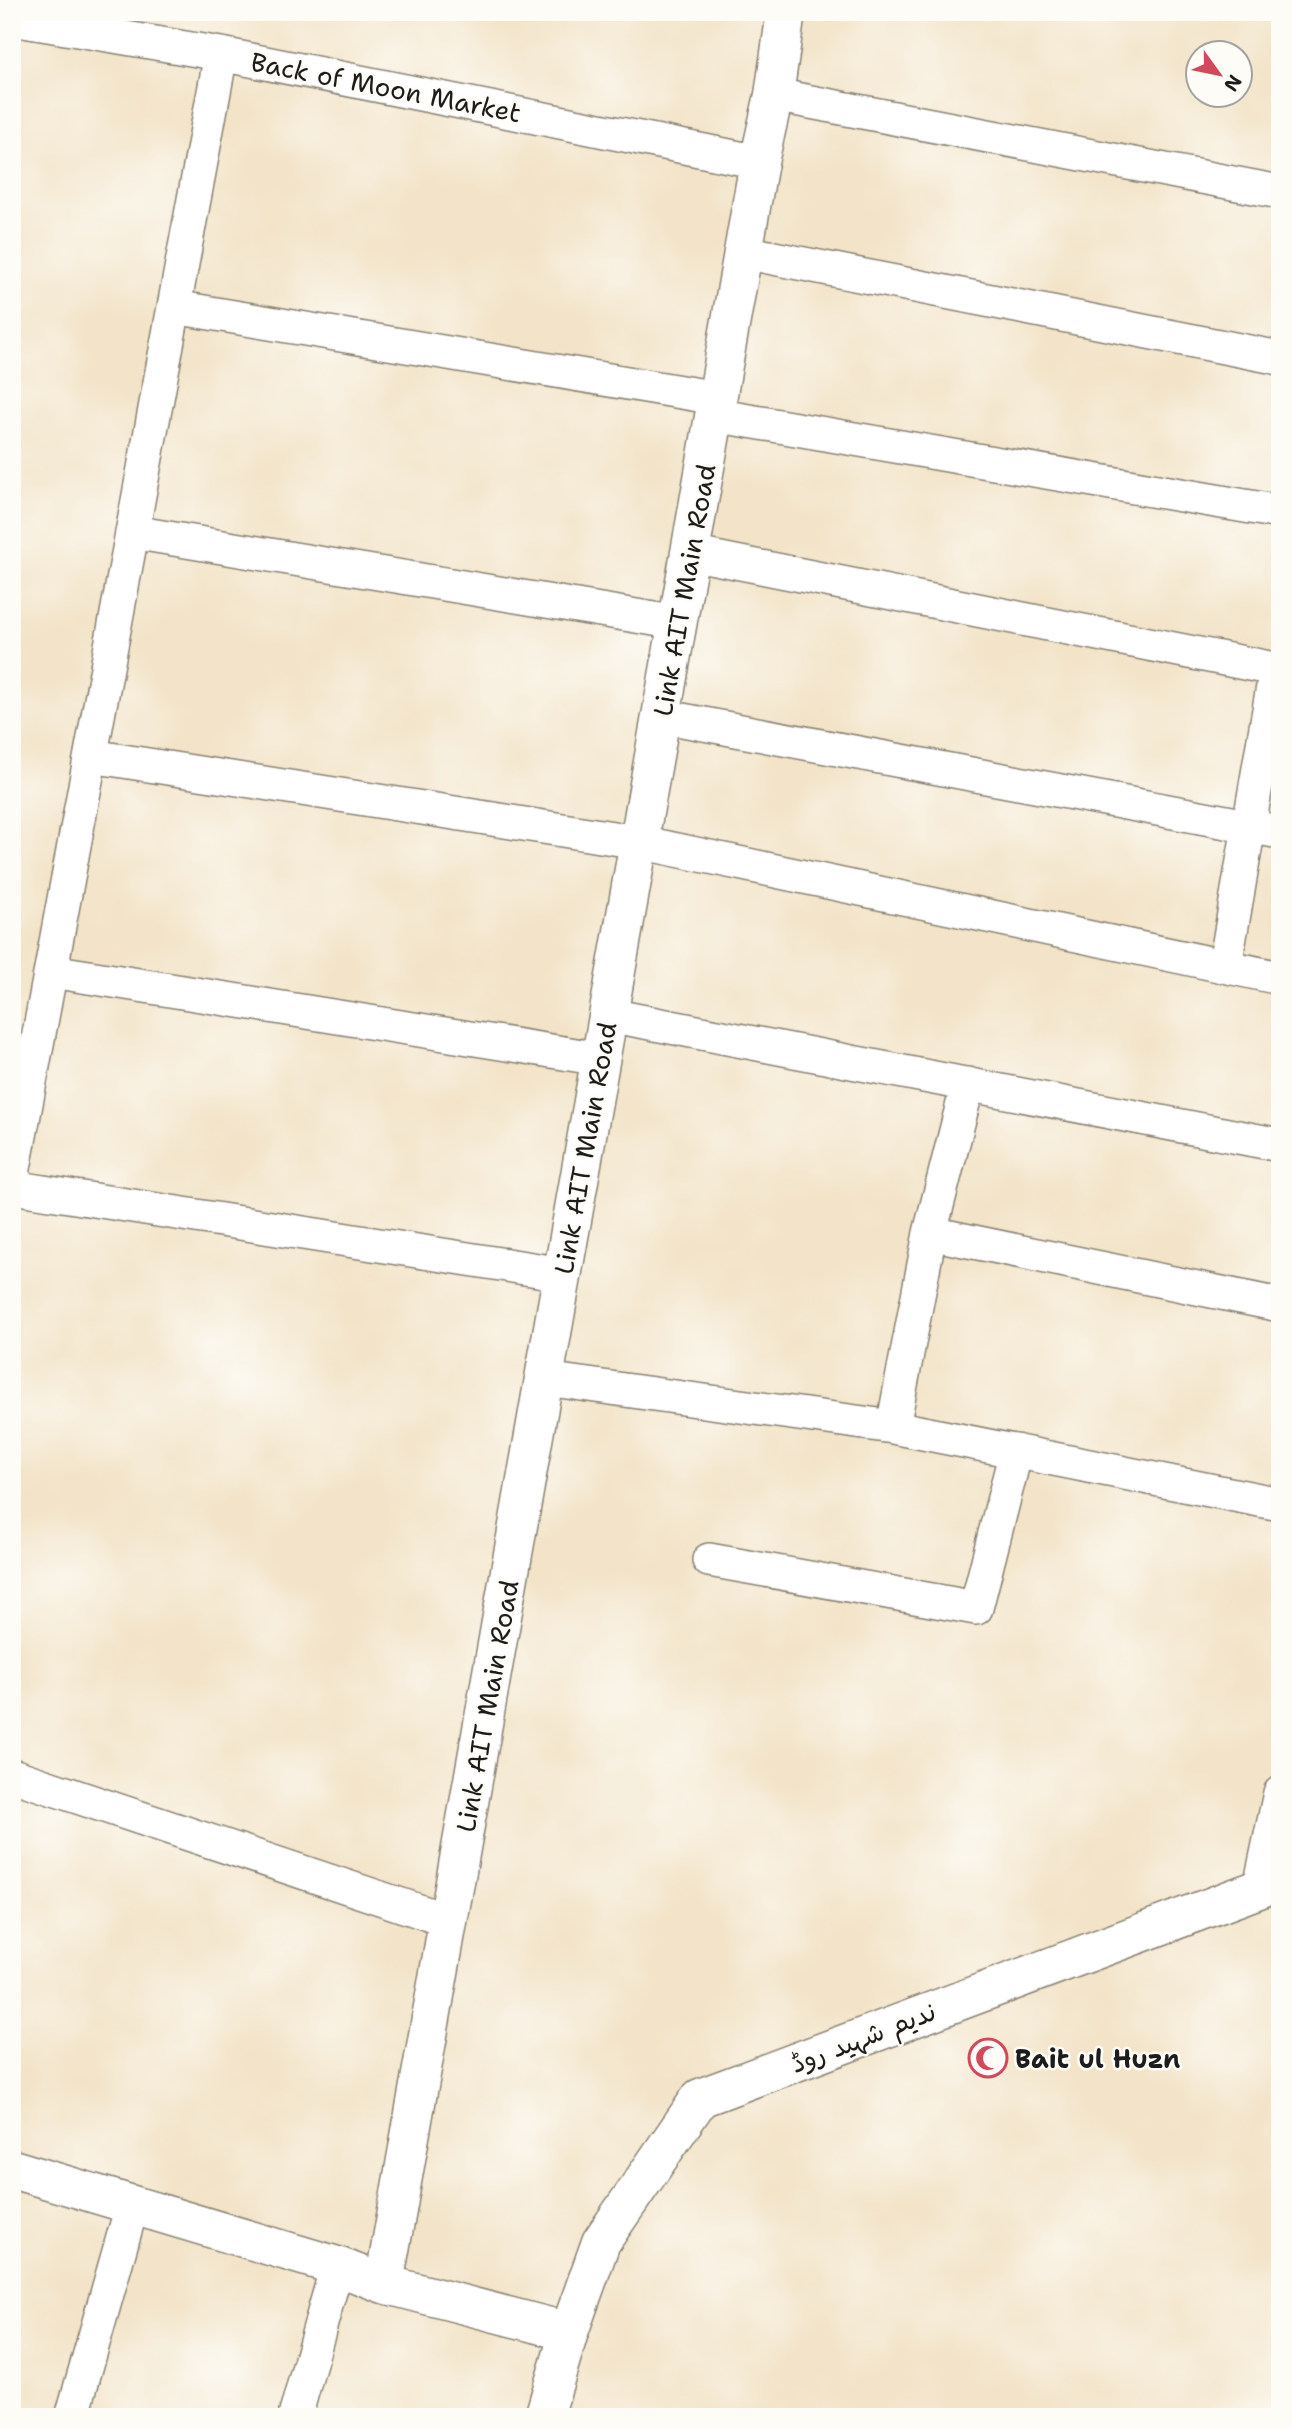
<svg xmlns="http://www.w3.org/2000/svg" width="1292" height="2429" viewBox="0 0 1292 2429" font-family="'Shantell Sans','Playpen Sans Arabic',sans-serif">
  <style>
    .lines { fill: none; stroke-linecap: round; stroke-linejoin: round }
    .street-casing { stroke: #888072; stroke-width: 36 }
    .secondary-casing { stroke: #888072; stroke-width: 41 }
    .street { stroke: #fff; stroke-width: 33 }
    .secondary { stroke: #fff; stroke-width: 38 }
    .labels { text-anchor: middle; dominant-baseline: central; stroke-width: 5; stroke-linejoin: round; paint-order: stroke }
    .street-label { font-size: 26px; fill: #1c1c1c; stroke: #fdfcf7 }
    .poi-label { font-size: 26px; font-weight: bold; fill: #1c1c1c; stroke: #fdfcf7; text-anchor: start }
  </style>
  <rect width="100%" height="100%" fill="#fdfcf7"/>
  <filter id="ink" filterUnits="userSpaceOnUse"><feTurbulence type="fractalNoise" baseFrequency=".0143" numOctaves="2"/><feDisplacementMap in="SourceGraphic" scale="14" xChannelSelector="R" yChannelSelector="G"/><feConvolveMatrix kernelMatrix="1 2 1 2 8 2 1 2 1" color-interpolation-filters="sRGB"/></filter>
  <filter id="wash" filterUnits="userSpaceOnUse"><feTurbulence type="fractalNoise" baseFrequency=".00686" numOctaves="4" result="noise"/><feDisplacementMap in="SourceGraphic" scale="28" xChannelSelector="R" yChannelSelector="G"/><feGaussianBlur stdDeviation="1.57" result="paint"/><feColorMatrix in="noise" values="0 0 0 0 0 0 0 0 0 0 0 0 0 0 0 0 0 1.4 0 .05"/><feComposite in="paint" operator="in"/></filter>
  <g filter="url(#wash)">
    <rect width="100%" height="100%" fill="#f3e4c9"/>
  </g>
  <g filter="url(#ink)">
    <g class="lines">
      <defs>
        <path id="street" d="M12,19l209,35 538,108
          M774,95l506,97
          M743,252l537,106
          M174,307l543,91
          M714,415l566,97
          M132,532l546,91
          M690,553l590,117
          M661,716l619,116
          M91,756l548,86 641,136
          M1225,966l51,-297
          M51,971l550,88
          M609,1015l671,130
          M12,1179l209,-1125
          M12,1187l551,87
          M930,1233l350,72
          M545,1379l348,48 387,77
          M893,1427l37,-194 38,-149
          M709,1560l267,48 40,-157
          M12,1775l437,146
          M1260,1887l20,-94
          M72,2417l60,-211
          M295,2417l42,-151"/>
        <path id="secondary" d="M12,2169l325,97 47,18 185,48
          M384,2284l375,-2122 15,-67 12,-83
          M544,2417l25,-85 32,-90 99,-144 580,-217"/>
      </defs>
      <use href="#street" class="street-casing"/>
      <use href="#secondary" class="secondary-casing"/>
      <use href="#street" class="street"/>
      <use href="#secondary" class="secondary"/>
    </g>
  </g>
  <defs>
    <symbol id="mosque-ring" viewBox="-11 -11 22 22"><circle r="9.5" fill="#fdfcf7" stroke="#d1495b" stroke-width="1.5"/><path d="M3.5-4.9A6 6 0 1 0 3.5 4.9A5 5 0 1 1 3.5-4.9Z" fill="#d1495b"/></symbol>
  </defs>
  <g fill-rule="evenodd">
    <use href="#mosque-ring" x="966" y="2036" width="44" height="44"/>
  </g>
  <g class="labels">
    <g class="street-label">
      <text transform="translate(386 87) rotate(11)">Back of Moon Market</text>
      <text transform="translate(684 590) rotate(-80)">Link AIT Main Road</text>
      <text transform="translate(585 1148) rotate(-80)">Link AIT Main Road</text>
      <text transform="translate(487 1706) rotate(-80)">Link AIT Main Road</text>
      <text transform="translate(863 2037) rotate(-21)">ندیم شہید روڈ</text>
    </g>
    <g class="poi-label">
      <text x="1015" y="2058">Bait ul Huzn</text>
    </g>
  </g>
  <rect width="1292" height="2429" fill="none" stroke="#fdfcf7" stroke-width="42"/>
  <g transform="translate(1219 74) rotate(123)"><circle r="33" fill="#fdfcf7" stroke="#a3a29f" stroke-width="2"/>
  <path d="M0-5L12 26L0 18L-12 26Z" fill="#d1495b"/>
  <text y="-10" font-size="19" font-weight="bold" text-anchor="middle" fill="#1c1c1c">N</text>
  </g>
</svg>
